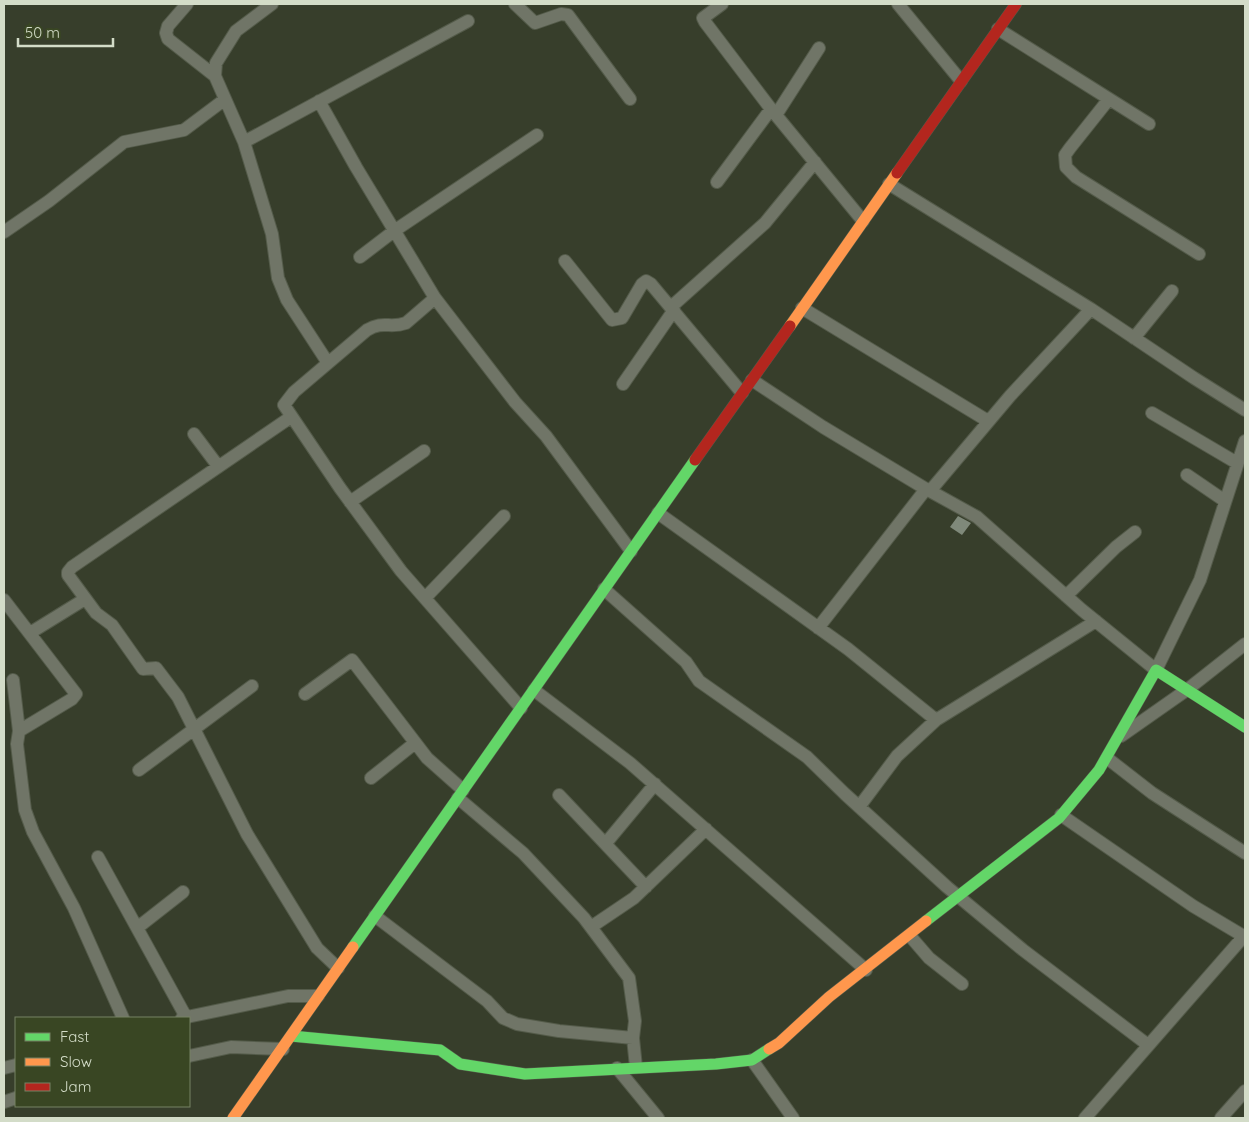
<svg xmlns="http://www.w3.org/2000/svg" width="1249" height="1122" viewBox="0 0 1249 1122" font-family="Quicksand,sans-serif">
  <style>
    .building { fill: #7f897a }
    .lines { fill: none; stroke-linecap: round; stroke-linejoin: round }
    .street-casing { stroke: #545b4a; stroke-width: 14 }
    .fast-casing { stroke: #545b4a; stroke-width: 12 }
    .slow-casing { stroke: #545b4a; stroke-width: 12 }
    .jam-casing { stroke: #545b4a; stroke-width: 12 }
    .street { stroke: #707567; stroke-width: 12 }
    .fast { stroke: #63d668; stroke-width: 11 }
    .slow { stroke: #ff974d; stroke-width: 11 }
    .jam { stroke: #b3261e; stroke-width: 11 }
  </style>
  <rect width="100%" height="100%" fill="#373e2b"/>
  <path class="building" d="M958,516l13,7 -9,12 -12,-8z"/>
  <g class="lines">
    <defs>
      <path id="street" d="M187,4l-19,22 -2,7 2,6 47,37
        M272,4l-36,27 -20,32 -1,13 29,66 28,92 6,44 9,22 41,63
        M515,4l20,19 26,-9 7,1 62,84
        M722,4l-19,14 2,4 66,87 92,112
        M898,4l63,77
        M998,29l151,95
        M1109,99l-39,49 -5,7 1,12 10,10 123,77
        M319,101l37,66 79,131 80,104 31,34 85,115
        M776,115l43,-67
        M244,142l224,-121
        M717,182l54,-73
        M889,184l202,125 -81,87 -80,95 -4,-2
        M4,232l45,-31 75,-59 60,-12 40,-30
        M360,257l34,-26 143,-96
        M565,261l47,59 10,-2 20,-34 4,-3 5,3 91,109
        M435,298l-29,25c-17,6 -22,-3 -39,7l-73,62 -10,13 56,83 61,83 120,137
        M671,307l94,-84 50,-61
        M802,308l186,113
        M1091,309l103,69 51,32
        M1134,338l38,-47
        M752,380l71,47 103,62 -108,139
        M623,384l51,-74
        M1152,413l85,50
        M291,417l-219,150 -4,5v3l28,38 16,12 31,44 13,-1 22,29 69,137 70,114 21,20
        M194,434l24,32
        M1187,475l38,26
        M930,491l47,26 105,93 74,60 44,-90 45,-139
        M350,502l74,-51
        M658,513l190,136 88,71 -39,36 -38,51
        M604,589l82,73 13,19 108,76 38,37 102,93 76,63 125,95
        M1066,596l50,-49 19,-15
        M425,598l79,-82
        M4,600l72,94 -4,5 -53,32 -2,13 8,66 8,22 41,76 49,110
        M30,633l55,-34
        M13,680l6,51
        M534,690l96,73 236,207
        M305,694l47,-34 75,98 36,32
        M936,720l160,-99
        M1121,736l67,-47 57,-45
        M1107,758l45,35 93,60
        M139,770l113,-84
        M371,778l44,-35
        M559,795l87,92
        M458,798l65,55 61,65 45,60 6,43 -2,17 3,29
        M1061,815l132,91 52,31
        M606,843l49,-59
        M98,857l88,160
        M375,916l112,85 16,17 14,6 42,7 74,7
        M591,927l43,-29 72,-69
        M137,928l46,-36
        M910,936l19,22 33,26
        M182,1018l106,-22h30
        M189,1056l42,-9 52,2
        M752,1060l41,58
        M4,1068l12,-3
        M617,1068l41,50
        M4,1102l12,-4
        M1085,1118l159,-182
        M1221,1118l24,-27"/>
      <path id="fast" d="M926,921l133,-103 40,-48 57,-100 89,57
        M353,947l342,-487
        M291,1036l149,14 20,14 65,10 191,-10 36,-4 17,-11"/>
      <path id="slow" d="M790,326l107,-153
        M769,1049l10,-6 50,-46 97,-76
        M233,1118l120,-171"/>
      <path id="jam" d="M897,173l119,-169
        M695,460l95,-134"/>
    </defs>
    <use href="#street" class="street-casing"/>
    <use href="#fast" class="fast-casing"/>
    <use href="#slow" class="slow-casing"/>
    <use href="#jam" class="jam-casing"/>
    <use href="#street" class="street"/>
    <use href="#fast" class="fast"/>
    <use href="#slow" class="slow"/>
    <use href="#jam" class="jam"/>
  </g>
  <rect width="1249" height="1122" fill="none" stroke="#d3dcc8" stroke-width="10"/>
  <rect x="15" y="1017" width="175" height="90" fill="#394623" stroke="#778265"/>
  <rect x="25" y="1033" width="25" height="8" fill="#63d668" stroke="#778265"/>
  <text x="60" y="1042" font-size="15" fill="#d3dcc8">Fast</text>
  <rect x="25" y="1058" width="25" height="8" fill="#ff974d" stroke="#778265"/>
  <text x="60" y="1067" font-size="15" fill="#d3dcc8">Slow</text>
  <rect x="25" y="1083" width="25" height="8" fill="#b3261e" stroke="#778265"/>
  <text x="60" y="1092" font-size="15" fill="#d3dcc8">Jam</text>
  <path d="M18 38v8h95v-8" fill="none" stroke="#d3dcc8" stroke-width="2.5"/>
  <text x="25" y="38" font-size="15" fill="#d3dcc8" stroke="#394623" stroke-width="4" paint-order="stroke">50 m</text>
</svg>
